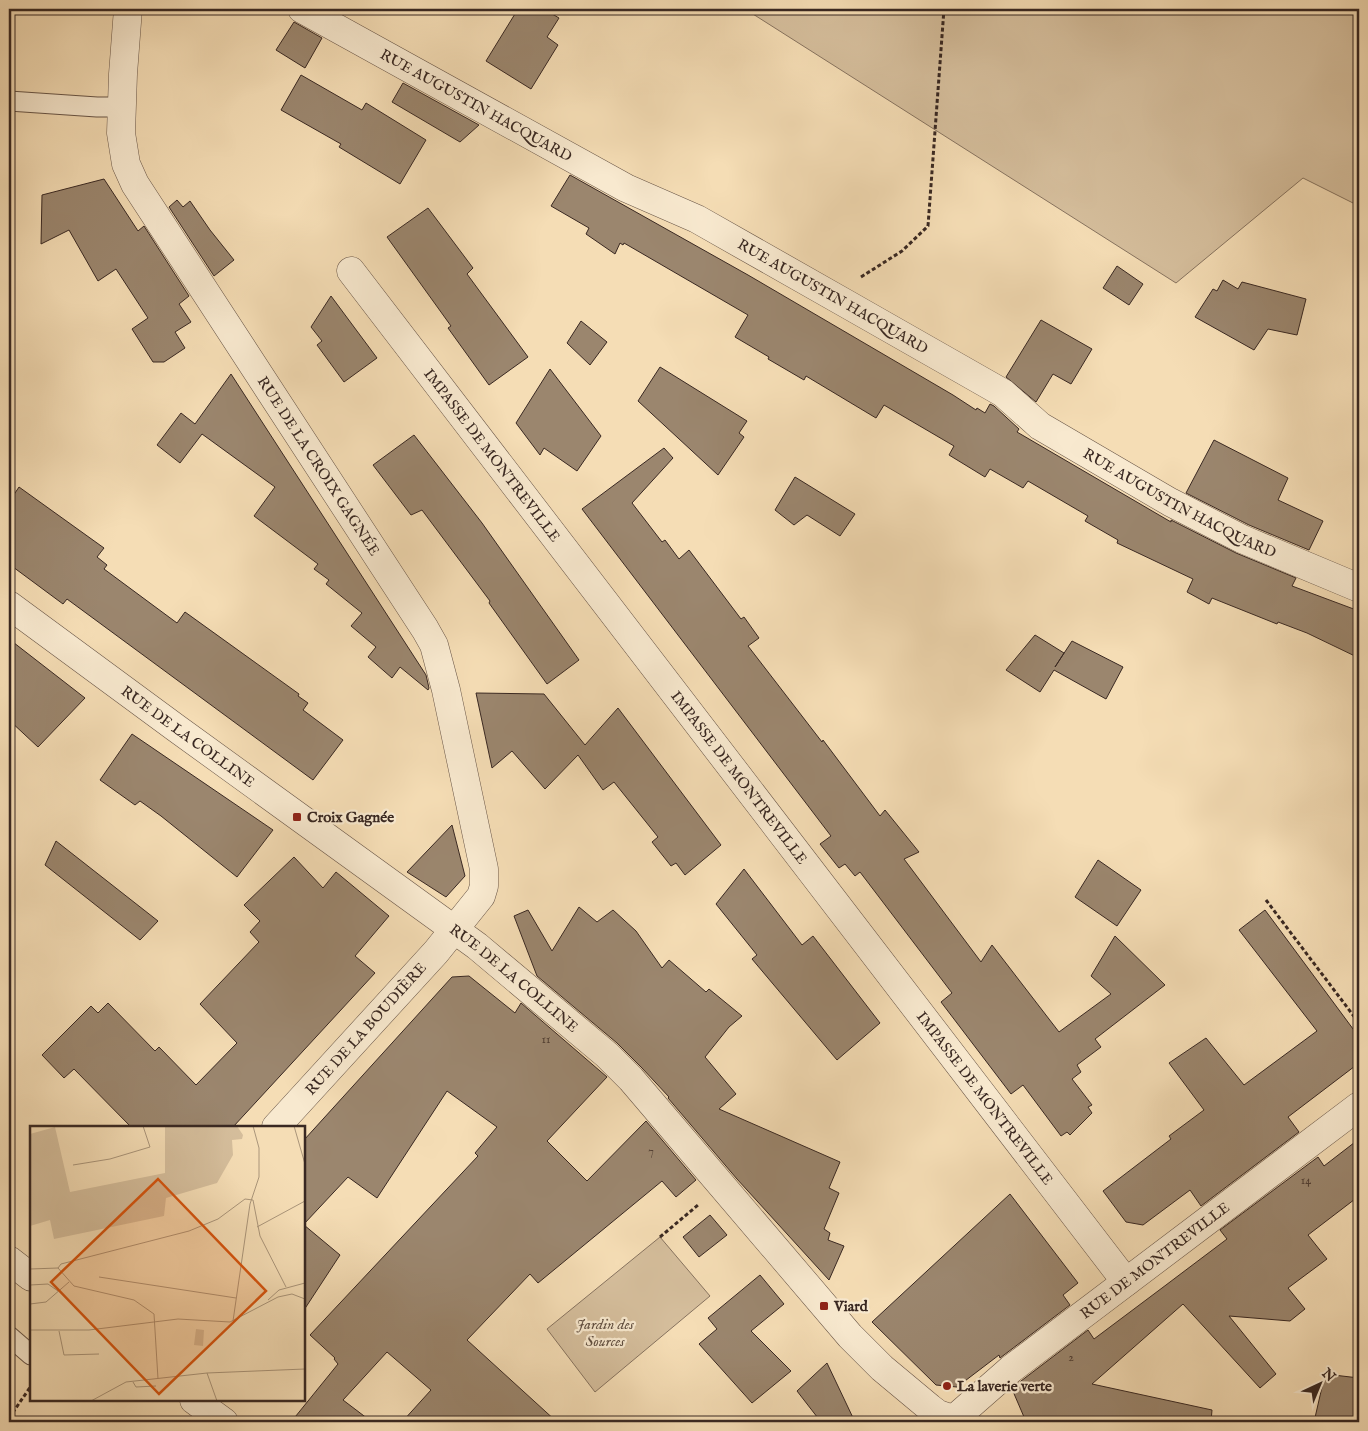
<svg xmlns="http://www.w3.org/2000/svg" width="1368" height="1431" viewBox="0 0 1368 1431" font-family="'IM FELL English',serif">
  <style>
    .green { fill: #d5be9c; stroke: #87735f }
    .building { fill: #9b866e; stroke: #392822 }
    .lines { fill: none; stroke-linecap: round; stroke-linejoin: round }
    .service-casing { stroke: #685547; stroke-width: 21 }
    .minor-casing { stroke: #685547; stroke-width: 29 }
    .path { stroke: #392822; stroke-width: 3; stroke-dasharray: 4 2.5; stroke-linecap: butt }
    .service { stroke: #f8e9cf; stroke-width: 19 }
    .minor { stroke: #f8e9cf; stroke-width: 28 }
    .poi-dot { fill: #8f2418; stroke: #f8e9cf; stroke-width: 2 }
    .labels { text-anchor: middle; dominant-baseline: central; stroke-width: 4.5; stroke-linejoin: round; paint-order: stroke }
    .number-label { font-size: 12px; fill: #524035 }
    .street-label { font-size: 15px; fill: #392822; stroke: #f8e9cf }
    .poi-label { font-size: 15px; font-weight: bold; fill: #392822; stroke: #f8e9cf; text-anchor: start }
    .park-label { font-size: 15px; font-style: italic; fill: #604e40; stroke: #f8e9cf }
    .inset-road { fill: none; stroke: #aa957a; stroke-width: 1 }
    .view { fill: #d6540e; fill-opacity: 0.15; stroke: #d6540e; stroke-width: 2.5 }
    .inset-edge { fill: none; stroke: #392822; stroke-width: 2.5 }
  </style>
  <rect width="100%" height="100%" fill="#f5ddb5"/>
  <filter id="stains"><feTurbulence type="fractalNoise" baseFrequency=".004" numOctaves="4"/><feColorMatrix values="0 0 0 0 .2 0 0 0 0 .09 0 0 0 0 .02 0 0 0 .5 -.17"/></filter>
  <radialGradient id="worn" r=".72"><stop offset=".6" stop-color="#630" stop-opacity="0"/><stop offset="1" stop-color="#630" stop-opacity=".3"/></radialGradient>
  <path class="green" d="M745,9h614v197l-56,-28 -127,105z
    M660,1237l50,59 -115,96 -48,-63z"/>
  <path class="building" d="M518,9h26l15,9 -12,19 11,8 -27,44 -45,-28z
    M294,22l28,16 -17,30 -29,-18z
    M301,75l61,35 4,-7 60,37 -26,44 -61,-37 2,-3 -60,-34z
    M403,83l76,42 -19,17 -68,-40z
    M570,175l178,100 205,120 23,15 1,-2 8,5 5,-9 4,2 25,23 -2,3 154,90v-2l65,33 60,25 -4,8 67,25v47l-52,-25 -29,-11 -1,2 -65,-26 -3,6 -22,-12 6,-13 -76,-36 1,-3 -33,-19 3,-5 -60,-35 -5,7 -33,-19 -5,8 -36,-22 5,-9 -70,-41 -8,13 -70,-42 -2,4 -36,-21 1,-2 -34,-20 13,-22 -124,-72 -1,2 -3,-2 -5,11 -29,-20 3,-6 -38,-22z
    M104,179l34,52 6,-5 45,70 -10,8 12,18 -16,10 10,16 -21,14h-11l-21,-33 16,-11 -32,-49 -18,12 -29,-51 -28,14 1,-49z
    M177,200l6,7 7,-6 20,29 24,30 -20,16 -45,-69z
    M428,208l45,60 -6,6 61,83 -39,28 -41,-57 3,-2 -64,-89z
    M1117,266l26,18 -14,21 -26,-17z
    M1223,280l15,9 4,-7 64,17 -9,36 -29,-6 -14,21 -59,-33 18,-28 4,2z
    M331,296l46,62 -33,24 -27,-37 5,-4 -11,-14z
    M1041,320l51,29 -21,35 -18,-10 -17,28 -30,-25z
    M581,321l26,21 -17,23 -23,-22z
    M660,367l87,54 -8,12 5,4 -26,38 -80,-74z
    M550,369l51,67 -24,35 -33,-23 -4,7 -24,-32z
    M231,374l195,301 3,13 -1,2 -28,-23 -8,11 -24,-21 8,-10 -25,-21 11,-13 -36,-29 3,-4 -15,-11 4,-5 -64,-48 21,-29 -73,-53 -22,29 -23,-18 24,-32 14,11z
    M414,435l68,88 97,137 -32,24 -58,-81 1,-2 -68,-91 -11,5 -38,-50z
    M1214,440l74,38 -10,22 45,21 -14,29 -60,-25 -63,-32z
    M664,448l9,10 -41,45 30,39 3,-2 14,19 10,-9 52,69 3,-2 15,21 -11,8 74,96 1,-2 57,76 5,-6 34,42 -15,7 77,103 11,-17 67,87 52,-38 -20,-18 24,-40 50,49 -70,54 6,8 -24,18 4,7 -9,7 20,26 -4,2 4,6 -22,22 -3,-3 -6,4 -38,-51 -12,9 -70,-92 11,-9 -92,-121 -5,4 -10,-12 -6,4 -19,-24 11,-8 -249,-327z
    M795,477l60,37 -15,22 -33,-21 -13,10 -19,-15z
    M19,487l85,61 -7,9 10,8 -3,4 73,54 8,-11 114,82 -1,2 10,7 -5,7 40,30 -30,40 -246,-181 -4,5 -54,-40v-62z
    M1035,635l29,18 -9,14 17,-26 51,26 -17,32 -52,-29 -14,22 -34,-22z
    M9,639l76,59 -47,49 -29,-27z
    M476,693l68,1 41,51 33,-37 103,137 -36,30 -9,-12 -5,3 -19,-24 6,-5 -44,-55 -11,8 -25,-35 -33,34 -33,-38 -20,17z
    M132,734l141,96 -36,47 -76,-61 -21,-15 -5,4 -35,-25z
    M452,825l13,51 -19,21 -39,-25z
    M56,841l102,80 -18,19 -95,-75z
    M294,857l29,31 13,-16 53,44 -34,40 20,17 -142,154h-102l-57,-58 -10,9 -22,-23 49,-49 7,7 10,-10 47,48 4,-4 37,38 41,-42 -37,-39 59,-62 -9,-10 10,-11 -16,-16z
    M1098,860l43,30 -24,36 -42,-29z
    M744,869l58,76 11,-9 67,87 -43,37 -85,-101 5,-4 -41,-51z
    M579,907l18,15 16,-12 23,21 26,37 7,-8 37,32 3,-3 33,27 -13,11 -24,30 31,37 -17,15 121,53 -11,26 10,5 -15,36 6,4 -2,7 16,6 -15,34 -92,-101 -69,-81 1,-1 -27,-29 -25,-25 -80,-67 -23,-60 14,-6 24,41z
    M1265,910l94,127v26l-71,54 11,15 -98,74 -11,-16 -47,35 -17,-3 -23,-31 68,-52 -2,-3 35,-26 -35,-47 37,-25 38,47 73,-54 -78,-101z
    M469,976l46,37 6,-10 86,74 -60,64 40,40 59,-60 50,59 -20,17 -14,-16 -124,102 -8,-9 -63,66 90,82h-155l29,-32 -44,-38 -44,48 29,22h-81l47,-58 -4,-5 1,-1 -25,-23 168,-179 -3,-3 22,-26 -50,-36 -70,107 -29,-21 -44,47v-84l148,-163z
    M1359,1139v57l-51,39 19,24 -39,29 17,21 -15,12 -61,-5 47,58 -16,14 -77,-84 -91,80 120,26 -1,12h-162l-25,-5 -12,-28 9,-8 67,-51 6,9 72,-54 61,-46 -7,-9 98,-73 6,9z
    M1010,1194l68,89 -15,12 7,10 -70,53 -1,-3 -42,32 -21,-2 -64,-63z
    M710,1215l17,20 -28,22 -16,-20z
    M304,1225l36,30 -36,55z
    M760,1275l24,29 -33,27 40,40 -39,32 -53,-59 18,-15 -9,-11z
    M827,1363l28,59h-34l-24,-31z
    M1325,1374l34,4v44h-45z"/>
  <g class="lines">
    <defs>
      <path id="service" d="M9,101l88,6h25
        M9,1336l22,19"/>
      <g id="minor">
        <path id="s1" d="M128,9l-5,65 -2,59 5,31 9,20 290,445 9,16 12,45 38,179v17l-3,10 -45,56 -160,175"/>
        <path id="s2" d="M302,9l324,179 71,31 148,84 158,90 37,33 130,76 72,37 117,49"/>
        <path id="s3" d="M351,271l775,1011"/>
        <path id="s4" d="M9,605l167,123 301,218 130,109 24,24 219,257 32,32 48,40 8,6 24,8"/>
        <path d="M9,1260l22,17"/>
        <path d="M194,1400l30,22"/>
        <path id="s5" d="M954,1419l57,-50 348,-263"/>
      </g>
    </defs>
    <use href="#service" class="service-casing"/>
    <use href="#minor" class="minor-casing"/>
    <path class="path" d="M861,277l41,-26 26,-25 16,-217
      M1266,900l93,123
      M660,1237l38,-32
      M9,1418l22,-32"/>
    <use href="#service" class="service"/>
    <use href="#minor" class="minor"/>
  </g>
  <g class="poi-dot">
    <rect x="292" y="812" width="10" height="10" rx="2.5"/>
    <rect x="819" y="1301" width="10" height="10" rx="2.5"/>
    <circle cx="947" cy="1386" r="5"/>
  </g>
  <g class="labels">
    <g class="number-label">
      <text x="546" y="1039">11</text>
      <text x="651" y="1151">7</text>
      <text x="1306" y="1180">14</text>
      <text x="1071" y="1357">2</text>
    </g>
    <g class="street-label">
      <text stroke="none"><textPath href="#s2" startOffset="199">RUE AUGUSTIN HACQUARD</textPath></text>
      <text stroke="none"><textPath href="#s2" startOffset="604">RUE AUGUSTIN HACQUARD</textPath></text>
      <text stroke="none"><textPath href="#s3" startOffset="232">IMPASSE DE MONTREVILLE</textPath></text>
      <text stroke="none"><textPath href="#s1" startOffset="514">RUE DE LA CROIX GAGNÉE</textPath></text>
      <text stroke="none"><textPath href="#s2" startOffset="1009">RUE AUGUSTIN HACQUARD</textPath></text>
      <text stroke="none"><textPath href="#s4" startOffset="222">RUE DE LA COLLINE</textPath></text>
      <text stroke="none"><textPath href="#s3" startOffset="638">IMPASSE DE MONTREVILLE</textPath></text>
      <text stroke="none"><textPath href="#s4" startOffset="628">RUE DE LA COLLINE</textPath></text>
      <text transform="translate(366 1029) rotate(-48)">RUE DE LA BOUDIÈRE</text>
      <text stroke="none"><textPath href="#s3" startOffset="1042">IMPASSE DE MONTREVILLE</textPath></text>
      <text stroke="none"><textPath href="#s5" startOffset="256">RUE DE MONTREVILLE</textPath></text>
    </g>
    <g class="poi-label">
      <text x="307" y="817">Croix Gagnée</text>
      <text x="834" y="1306">Viard</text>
      <text x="957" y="1386">La laverie verte</text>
    </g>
    <g class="park-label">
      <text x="605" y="1324">Jardin des<tspan x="605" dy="17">Sources</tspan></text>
    </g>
  </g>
  <g transform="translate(30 1126)">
    <rect width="275" height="275" fill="#f5ddb5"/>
    <path d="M135,0h72l6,9 -1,4 -10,1 1,15 -16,28 -51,15 -2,18 -110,23 -4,-19 -20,6v-92l25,-7 15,65 95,-19zM166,203l8,1 -1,16 -9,-1z" fill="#d5be9c"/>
    <path class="inset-road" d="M264,0l11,38M43,39l37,-6 40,-12 -7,-21M223,74l7,36 26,51M227,101l48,-26M28,142l3,-4 128,-33 29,-12 27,-20 8,1M0,143l28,-1 16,18 60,14 20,14 4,65M69,151l137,21M0,159l18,-1 10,7M238,174l11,-10 26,-7M0,178l16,-2 23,-20M203,195l17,-117 9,-27v-29l-6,-22M0,204h59l89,-11 52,3 48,-25 14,-3 13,5M29,205l5,24 35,-1M177,247l10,28M103,256l3,5 20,-1M61,275l35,-19 81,-9 98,-4"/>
    <path class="view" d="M128,53l108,112 -107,103 -108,-112z"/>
    <rect width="275" height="275" class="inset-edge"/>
  </g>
  <rect width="1368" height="1431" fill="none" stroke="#f5ddb5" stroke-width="30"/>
  <rect x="10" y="10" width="1348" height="1411" fill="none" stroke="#392822" stroke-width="2.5"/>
  <rect x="15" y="15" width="1338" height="1401" fill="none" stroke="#392822"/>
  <g transform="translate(1320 1384) rotate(44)" stroke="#f8e9cf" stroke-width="4" paint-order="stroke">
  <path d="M0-4L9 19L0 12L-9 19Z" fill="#392822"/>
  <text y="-8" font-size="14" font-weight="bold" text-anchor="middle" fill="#392822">N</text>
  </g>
  <rect width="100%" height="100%" filter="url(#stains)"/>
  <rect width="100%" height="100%" fill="url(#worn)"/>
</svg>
